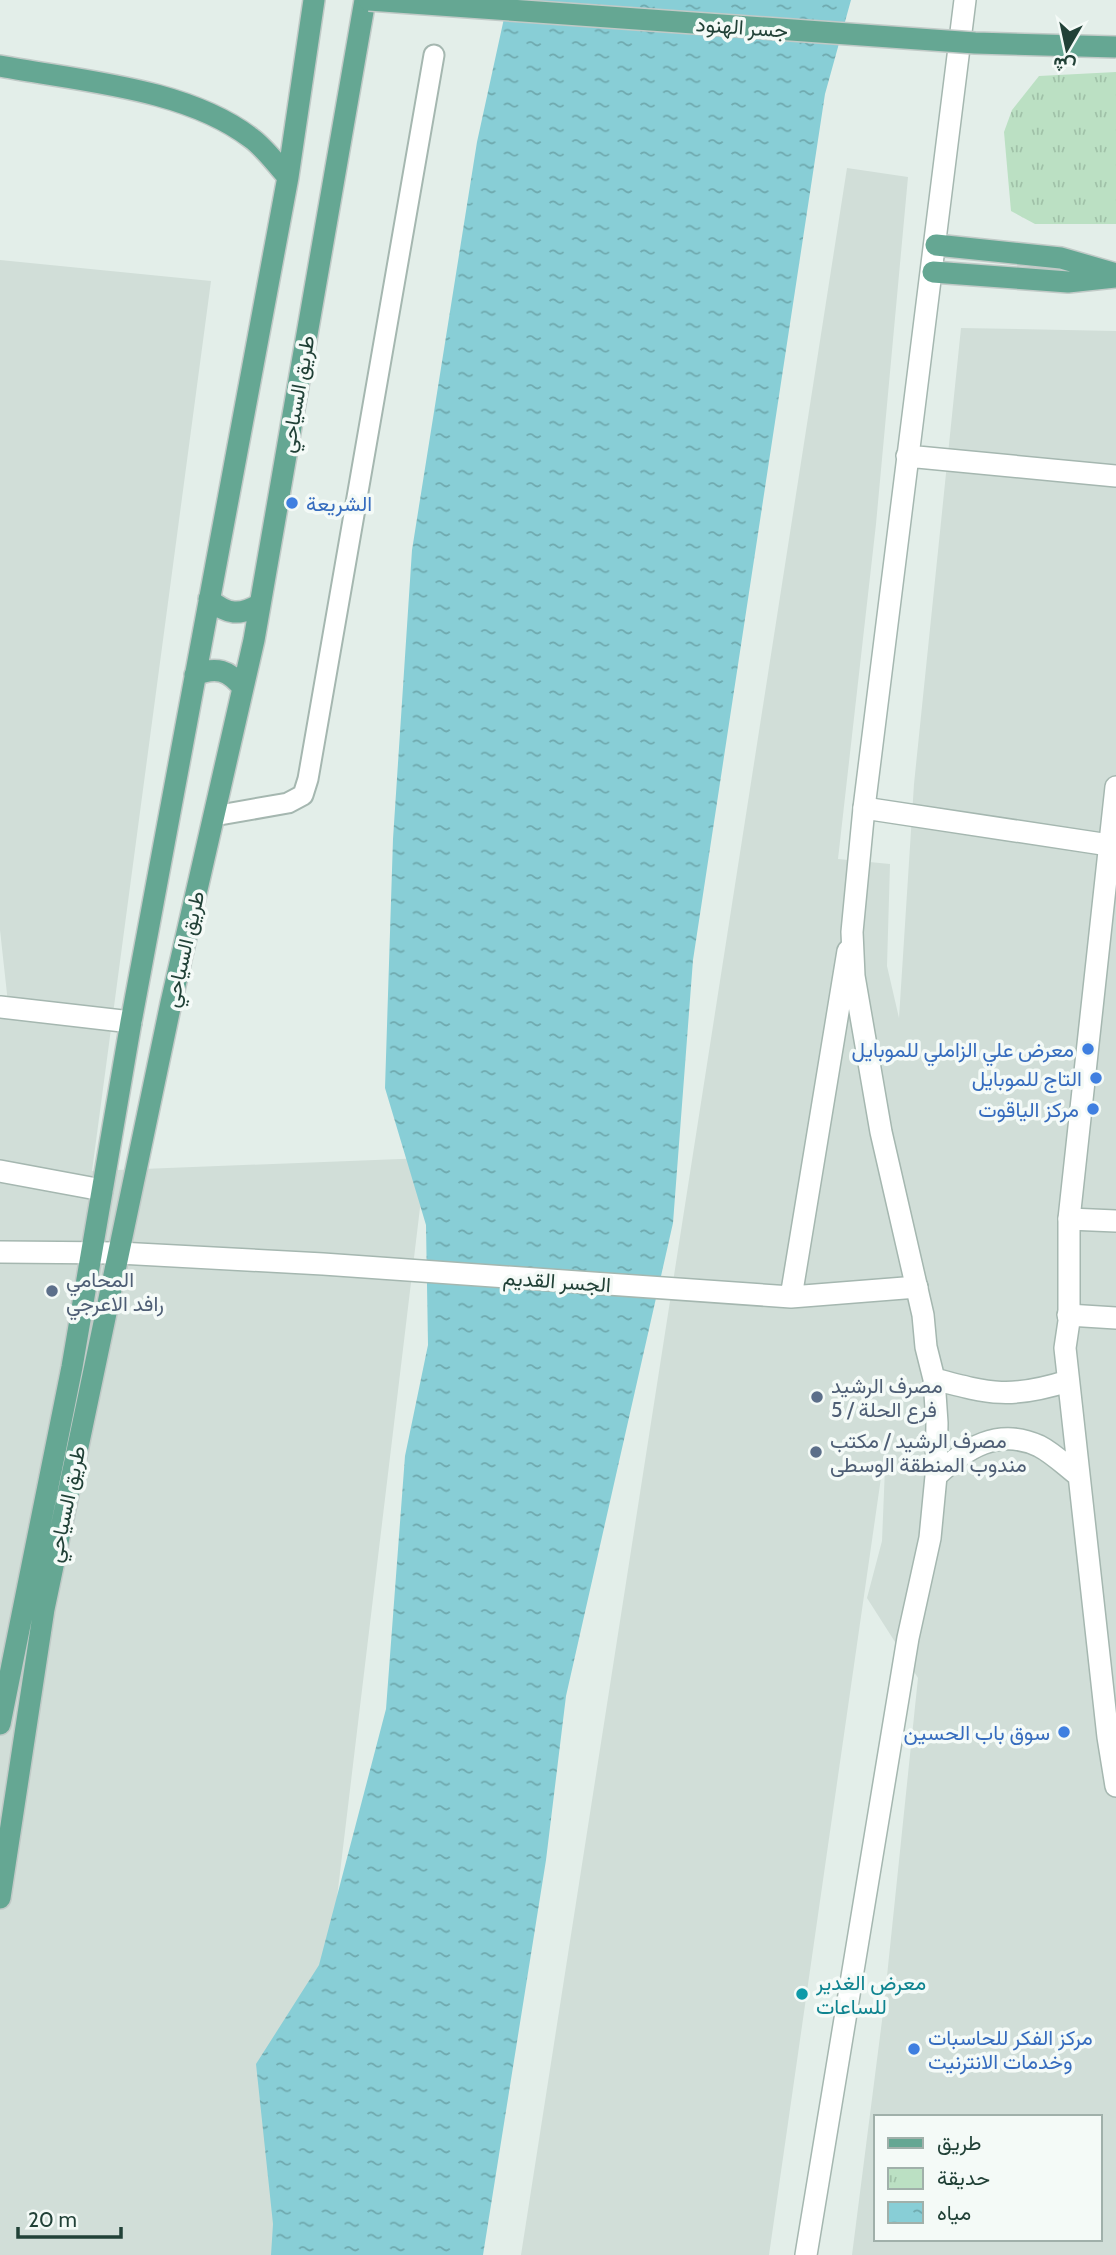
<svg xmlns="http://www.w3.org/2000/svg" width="1116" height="2255" viewBox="0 0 1116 2255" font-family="Cabin,Vazirmatn,sans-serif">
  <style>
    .built { fill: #d1ded8; fill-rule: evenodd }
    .park { fill: url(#park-tufts) }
    .water { fill: url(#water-ripples) }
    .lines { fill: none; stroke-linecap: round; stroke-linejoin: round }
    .service-casing { stroke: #a5b7b0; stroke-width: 23 }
    .pedestrian-casing { stroke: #a5b7b0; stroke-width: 24 }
    .minor-casing { stroke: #a5b7b0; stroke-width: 24 }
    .tertiary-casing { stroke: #a5b7b0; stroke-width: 24 }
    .primary-casing { stroke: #c1cac7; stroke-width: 24 }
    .service { stroke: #fff; stroke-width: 19 }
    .pedestrian { stroke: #fff; stroke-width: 21 }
    .minor { stroke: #fff; stroke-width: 21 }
    .tertiary { stroke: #fff; stroke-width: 21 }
    .primary { stroke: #65a793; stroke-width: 21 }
    .primary-bridge-casing { stroke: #c1cac7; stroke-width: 24; stroke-linecap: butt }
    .primary-bridge { stroke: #65a793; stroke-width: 21 }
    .shop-dot { fill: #3f7fe0; stroke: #f4faf7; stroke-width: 2.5 }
    .service-dot { fill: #5c6f8a; stroke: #f4faf7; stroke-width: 2.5 }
    .culture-dot { fill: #0f9aa8; stroke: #f4faf7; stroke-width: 2.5 }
    .labels { text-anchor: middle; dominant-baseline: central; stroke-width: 7; stroke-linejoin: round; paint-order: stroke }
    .street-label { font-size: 21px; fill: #214137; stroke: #f4faf7 }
    .shop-label { font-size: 21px; fill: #366cbe; stroke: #f4faf7; text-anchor: end }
    .service-label { font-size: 21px; fill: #4e5e75; stroke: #f4faf7; text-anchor: start }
    .culture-label { font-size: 21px; fill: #0d838f; stroke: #f4faf7; text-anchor: start }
  </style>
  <defs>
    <pattern id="park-tufts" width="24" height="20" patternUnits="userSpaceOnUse" patternTransform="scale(1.75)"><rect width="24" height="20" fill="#bbe0c3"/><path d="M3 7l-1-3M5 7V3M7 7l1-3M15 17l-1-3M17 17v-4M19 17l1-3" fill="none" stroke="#a0c1a8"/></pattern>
    <pattern id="water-ripples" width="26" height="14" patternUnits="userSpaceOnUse" patternTransform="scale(1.75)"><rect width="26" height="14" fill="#88ced6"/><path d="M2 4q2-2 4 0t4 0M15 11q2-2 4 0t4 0" fill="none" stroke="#6fa9ae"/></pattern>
  </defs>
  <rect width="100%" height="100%" fill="#e3eee9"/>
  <path class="built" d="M847,168l61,9 -32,347 -38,335 52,5 -3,102 12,52 15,-234 47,-456 155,3v1924h-264l32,-250 34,-327 -51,-80 15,-57 4,-98 -117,812h-248zM876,2117h224v122h-224z
    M0,260l211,21 -119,890 334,-13 -132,1097h-294v-1250l8,-2 -8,-73z"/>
  <path class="park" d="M1116,72v152h-81l-24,-13 -7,-79 8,-22 27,-34z"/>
  <path class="water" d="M508,0h343l-26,94 -132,866 -20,263 -107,473 -20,164 -63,395h-212l2,-31 -17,-160 63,-99 67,-256 19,-253 23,-111 -2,-120 -41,-137 8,-249 19,-289 65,-408z"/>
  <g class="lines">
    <defs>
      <path id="service" d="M214,816l74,-13 15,-8 5,-16 126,-724"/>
      <path id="pedestrian" d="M864,808l245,37
        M1069,1219l47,2
        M0,1252l119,1 204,11 468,33 126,-10
        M791,1297l57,-346
        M1068,1315l48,3"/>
      <path id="minor" d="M0,1007l131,15
        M0,1171l102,19"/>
      <path id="tertiary" d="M907,456l209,20
        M1116,787l-47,432v102l-4,27 43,389 8,49
        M934,1379c57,15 77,20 134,2
        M936,1476c30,-28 62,-49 103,-30 14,7 27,20 40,30
        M806,2255l102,-617 22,-100 6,-62 1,-53 -3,-44 -8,-32 -3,-32 -42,-183 -27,-156 -2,-44 12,-124 101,-808"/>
      <path id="primary" d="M0,66c80,15 186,22 251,72 14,10 25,26 37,39
        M936,245l125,13 55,16
        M933,272l135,10 48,-5
        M209,599c18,16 31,17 51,5
        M195,675c21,-9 34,-5 48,13
        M0,1724l72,-357 59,-345 157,-845 26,-177
        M0,1898l44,-289 127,-606 83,-363 111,-640"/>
    </defs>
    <use href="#service" class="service-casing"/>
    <use href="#pedestrian" class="pedestrian-casing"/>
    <use href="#minor" class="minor-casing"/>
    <use href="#tertiary" class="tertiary-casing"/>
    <use href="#primary" class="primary-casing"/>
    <use href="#service" class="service"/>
    <use href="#pedestrian" class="pedestrian"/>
    <use href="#minor" class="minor"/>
    <use href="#tertiary" class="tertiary"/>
    <use href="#primary" class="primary"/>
    <defs>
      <path id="primary-bridge" d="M369,0l606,43 141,4"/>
    </defs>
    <use href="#primary-bridge" class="primary-bridge-casing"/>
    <use href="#primary-bridge" class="primary-bridge"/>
  </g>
  <g class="shop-dot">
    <circle cx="292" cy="503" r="7"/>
    <circle cx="1088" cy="1049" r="7"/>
    <circle cx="1096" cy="1078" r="7"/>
    <circle cx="1093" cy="1109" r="7"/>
    <circle cx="1064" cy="1732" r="7"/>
    <circle cx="914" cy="2049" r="7"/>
  </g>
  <g class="service-dot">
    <circle cx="52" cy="1291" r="7"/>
    <circle cx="817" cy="1397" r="7"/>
    <circle cx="816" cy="1452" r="7"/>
  </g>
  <circle class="culture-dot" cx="802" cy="1994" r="7"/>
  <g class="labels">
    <g class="street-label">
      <text transform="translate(742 27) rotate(4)">جسر الهنود</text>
      <text transform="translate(297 394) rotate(-80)">طريق السياحي</text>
      <text transform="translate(184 949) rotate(-77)">طريق السياحي</text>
      <text transform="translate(557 1281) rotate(4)">الجسر القديم</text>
      <text transform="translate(66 1504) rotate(-78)">طريق السياحي</text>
    </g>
    <g class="shop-label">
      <text x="306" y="503" text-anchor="start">الشريعة</text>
      <text x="1074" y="1049">معرض علي الزاملي للموبايل</text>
      <text x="1082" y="1078">التاج للموبايل</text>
      <text x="1079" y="1109">مركز الياقوت</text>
      <text x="1050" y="1732">سوق باب الحسين</text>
      <text x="928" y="2037" text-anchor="start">مركز الفكر للحاسبات<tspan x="928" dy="24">وخدمات الانترنيت</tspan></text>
    </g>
    <g class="service-label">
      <text x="66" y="1279">المحامي<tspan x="66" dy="24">رافد الاعرجي</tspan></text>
      <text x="831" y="1385">مصرف الرشيد<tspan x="831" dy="24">فرع الحلة / 5</tspan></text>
      <text x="830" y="1440">مصرف الرشيد / مكتب<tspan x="830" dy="24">مندوب المنطقة الوسطى</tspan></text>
    </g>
    <g class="culture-label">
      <text x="816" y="1982">معرض الغدير<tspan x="816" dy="24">للساعات</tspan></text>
    </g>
  </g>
  <rect x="874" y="2115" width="228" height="126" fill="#f4faf7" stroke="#a0b0aa" stroke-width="2"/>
  <rect x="888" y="2138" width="35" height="10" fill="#65a793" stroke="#a0b0aa" stroke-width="2"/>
  <text x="937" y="2150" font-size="21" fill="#214137">طريق</text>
  <rect x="888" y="2168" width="35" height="21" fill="url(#park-tufts)" stroke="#a0b0aa" stroke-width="2"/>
  <text x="937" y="2185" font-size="21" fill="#214137">حديقة</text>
  <rect x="888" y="2202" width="35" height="21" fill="url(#water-ripples)" stroke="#a0b0aa" stroke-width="2"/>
  <text x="937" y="2220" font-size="21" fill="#214137">مياه</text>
  <g transform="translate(1067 49) rotate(189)" stroke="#f4faf7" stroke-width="5" paint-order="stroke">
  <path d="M0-5L12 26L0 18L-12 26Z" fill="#214137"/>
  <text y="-10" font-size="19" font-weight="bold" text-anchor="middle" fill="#214137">ش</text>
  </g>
  <path d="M18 2227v10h103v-10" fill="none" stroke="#214137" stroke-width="3.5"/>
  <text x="28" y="2227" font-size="21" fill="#214137" stroke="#f4faf7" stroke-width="5" paint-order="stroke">20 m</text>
</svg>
